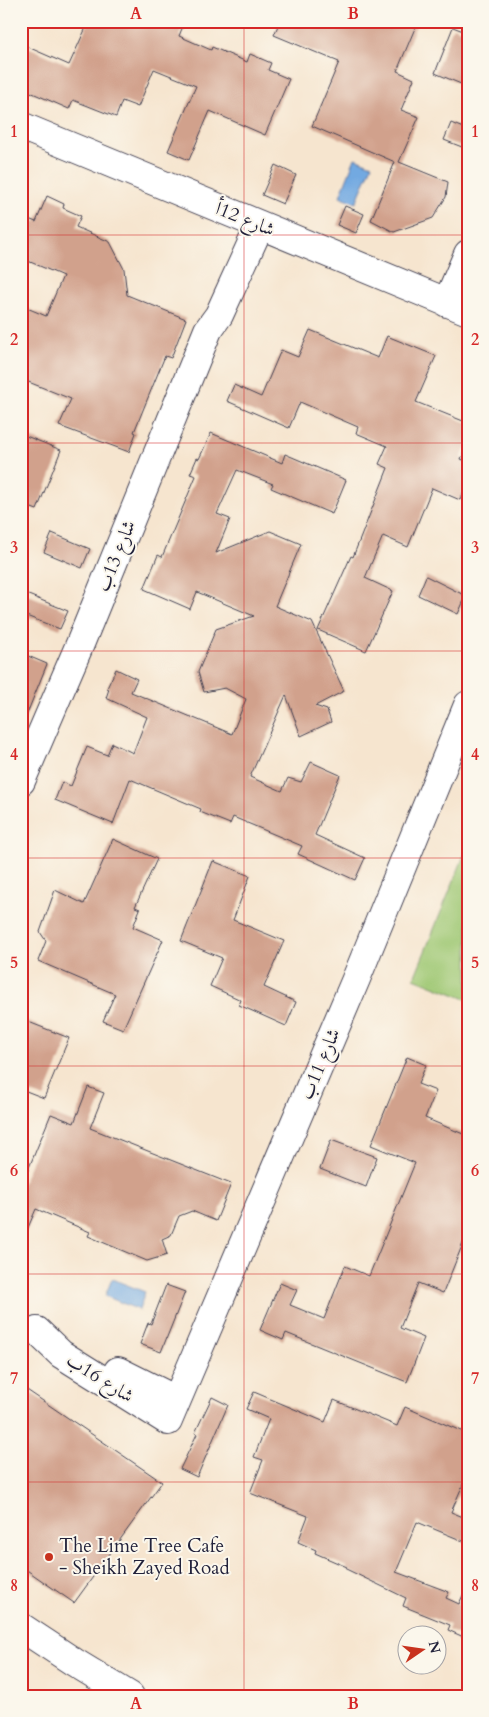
<svg xmlns="http://www.w3.org/2000/svg" width="489" height="1717" viewBox="0 0 489 1717" font-family="Cardo,Amiri,serif">
  <style>
    .green { fill: #9ec772; stroke: #607456 }
    .water { fill: #72a9e1; stroke: #4a668e }
    .building { fill: #d1a18c }
    .lines { fill: none; stroke-linecap: round; stroke-linejoin: round }
    .minor-casing { stroke: #423f51; stroke-width: 30 }
    .minor { stroke: #fff; stroke-width: 28 }
    .grid { fill: none; stroke: #d62828; stroke-width: 1; stroke-opacity: 0.55 }
    .poi-dot { fill: #c8321e; stroke: #fbf7ec; stroke-width: 2 }
    .labels { text-anchor: middle; dominant-baseline: central; stroke-width: 4; stroke-linejoin: round; paint-order: stroke }
    .street-label { font-size: 19px; fill: #22223b; stroke: #fbf7ec }
    .poi-label { font-size: 19px; fill: #22223b; stroke: #fbf7ec; text-anchor: start }
    .neatline { fill: none; stroke: #d62828; stroke-width: 2 }
    .grid-label { font-size: 16px; text-anchor: middle; font-weight: bold; fill: #d62828 }
  </style>
  <rect width="100%" height="100%" fill="#fbf7ec"/>
  <filter id="ink" filterUnits="userSpaceOnUse"><feTurbulence type="fractalNoise" baseFrequency=".02" numOctaves="2"/><feDisplacementMap in="SourceGraphic" scale="10" xChannelSelector="R" yChannelSelector="G"/><feConvolveMatrix kernelMatrix="1 2 1 2 8 2 1 2 1" color-interpolation-filters="sRGB"/></filter>
  <filter id="wash" filterUnits="userSpaceOnUse"><feTurbulence type="fractalNoise" baseFrequency=".0096" numOctaves="4" result="noise"/><feDisplacementMap in="SourceGraphic" scale="20" xChannelSelector="R" yChannelSelector="G"/><feGaussianBlur stdDeviation="1.12" result="paint"/><feColorMatrix in="noise" values="0 0 0 0 0 0 0 0 0 0 0 0 0 0 0 0 0 1.4 0 .05"/><feComposite in="paint" operator="in"/></filter>
  <g filter="url(#wash)">
    <rect width="100%" height="100%" fill="#f6e5cf"/>
    <path class="green" d="M468,846v154l-54,-22z"/>
    <path class="water" d="M355,158l17,7 -16,38 -16,-7z
      M112,1279l33,13 -6,18 -34,-14z"/>
    <g id="blocks">
      <path class="building" d="M89,21h96l-6,15 32,14 1,-3 35,15 3,-8 21,9 -3,7 21,9 -24,56 -55,-24 -21,49 -21,-9 28,-65 -42,-17 -16,38 -16,-6 -6,16 -43,-17 -4,9 -48,-21v-44l48,21z
        M280,21h138l-21,50 17,8 -13,31 18,7 -20,45 49,20 -2,15 -13,21 -39,14 -23,-12 24,-58 -83,-36 27,-64 -65,-27z
        M453,27l15,6v54l-33,-14z
        M451,123l17,7 -6,17 -18,-7z
        M275,165l21,10 -13,29 -21,-9z
        M47,196l17,8 -1,4 18,8 -5,11 34,15 14,27 3,26 59,24 -15,39 -6,-2 -31,76 2,1 -7,19 -70,-26 12,-27 -50,-20v-58l6,-13 19,8 17,-40 -42,-18v-42l15,6z
        M345,206l19,8 -8,19 -19,-8z
        M310,330l68,28 9,-22 49,20 -20,46 52,21v19l-7,17 7,3v20l-8,18 -28,-12 -24,59 -25,-11 -18,42 28,13 -27,60 -48,-21 33,-74 2,1 35,-89 -9,-4 8,-18 -31,-13 2,-6 -58,-25 -11,26 -62,-27 7,-16 27,12 20,-47 17,7z
        M211,433l71,30 3,-9 61,26 -14,34 -61,-26 2,-4 -36,-14 -20,44 13,5 -14,34 54,-22 31,13 -26,62 37,16 32,69 -29,15 12,4 4,12 -30,14 -15,-41 -36,82 32,14 6,-13 13,4 10,-20 29,13 -25,60 50,23 -10,22 -57,-26 4,-8 -69,-29 -3,7 -30,-12 1,-3 -71,-30 -17,45 -58,-24 7,-18 9,4 16,-39 20,8 5,-12 21,10 14,-36 -41,-19 3,-9 -2,-1 9,-19 21,10 -6,13 101,42 14,-35 -21,-11 -21,4 -6,-20 18,-43 38,-13 -57,-24 -7,17 -46,-20 14,-34 4,2 34,-81 -6,-2 7,-16 2,1z
        M21,434l40,16 -24,60 -16,-6z
        M52,533l38,16 -8,19 -38,-16z
        M426,576l40,20 -8,18 -40,-19z
        M21,592l47,19 -8,18 -39,-15z
        M21,653l26,11 -25,62h-1z
        M113,839l44,20 -22,48 5,2 -7,18 30,13 -40,89 -20,-8 12,-27 -77,-33 8,-20 -6,-9 15,-42 29,14z
        M213,861l37,15 -17,44 51,21 -20,46 32,15 -10,24 -47,-21 2,-5 -31,-14 12,-28 -41,-17z
        M21,1019l48,19 -25,60 -23,-9z
        M407,1057l19,8 -8,19 18,7 -11,27 43,18v95l-25,62 -25,-10 -18,45 24,10 -17,44 -121,-49 -3,7 -23,-10 20,-47 17,7 -7,15 34,14 21,-53 24,10 46,-113 -44,-18z
        M88,1087l16,6 -14,35 141,56 -15,37 -24,-10 -13,5 -8,19 -9,4 5,16 -20,6 -59,-25 2,-4 -54,-23 -15,35v-57l30,-73 23,9z
        M331,1140l46,17 -11,30 -46,-18z
        M166,1285l19,7 -24,60 -21,-8 8,-21 3,1z
        M21,1386l141,96 -88,121 -53,-37z
        M254,1392l71,30 9,-22 63,26 8,-19 63,27v39l-17,39 17,7v24l-51,-21 -21,50 53,20 -3,6 13,6 9,-20v55l-20,-9 2,-5 -47,-19 3,-8 -60,-29 1,-2 -32,-14 1,-3 -18,-8 10,-26 -58,-23 13,-33 -9,-3 15,-38 -23,-10z
        M212,1397l16,8 -31,72 -17,-8 17,-35 -2,-1z"/>
    </g>
  </g>
  <g filter="url(#ink)">
    <use href="#blocks" fill-opacity="0" stroke="#423f51" stroke-width="1"/>
    <g class="lines">
      <defs>
        <path id="minor" d="M21,126l447,185
          M447,303l21,-49
          M21,781l59,-137 128,-314 11,-15 41,-90
          M37,1331l24,23 107,67 188,-442 112,-274
          M118,1371l58,29
          M21,1627l53,35 56,34"/>
      </defs>
      <use href="#minor" class="minor-casing"/>
      <use href="#minor" class="minor"/>
    </g>
  </g>
  <path class="grid" d="M244,21v1675M21,235h447M21,443h447M21,651h447M21,858h447M21,1066h447M21,1274h447M21,1482h447"/>
  <circle class="poi-dot" cx="49" cy="1557" r="5"/>
  <g class="labels">
    <g class="street-label">
      <text transform="translate(245 219) rotate(22)">شارع 12أ</text>
      <text transform="translate(116 556) rotate(-68)">شارع 13ب</text>
      <text transform="translate(320 1064) rotate(-67)">شارع 11ب</text>
      <text transform="translate(100 1378) rotate(32)">شارع 16ب</text>
    </g>
    <g class="poi-label">
      <text x="59" y="1546">The Lime Tree Cafe<tspan x="59" dy="22">- Sheikh Zayed Road</tspan></text>
    </g>
  </g>
  <rect width="489" height="1717" fill="none" stroke="#fbf7ec" stroke-width="55"/>
  <g transform="translate(422 1650) rotate(77)"><circle r="24" fill="#fbf7ec" stroke="#a4a2a5"/>
  <path d="M0-4L9 19L0 12L-9 19Z" fill="#c8321e"/>
  <text y="-8" font-size="14" font-weight="bold" text-anchor="middle" fill="#22223b">N</text>
  </g>
  <rect x="28" y="28" width="434" height="1662" class="neatline"/>
  <g class="grid-label">
    <text x="136" y="19">A</text>
    <text x="353" y="19">B</text>
    <text x="14" y="137">1</text>
    <text x="475" y="137">1</text>
    <text x="14" y="345">2</text>
    <text x="475" y="345">2</text>
    <text x="14" y="553">3</text>
    <text x="475" y="553">3</text>
    <text x="14" y="760">4</text>
    <text x="475" y="760">4</text>
    <text x="14" y="968">5</text>
    <text x="475" y="968">5</text>
    <text x="14" y="1176">6</text>
    <text x="475" y="1176">6</text>
    <text x="14" y="1384">7</text>
    <text x="475" y="1384">7</text>
    <text x="14" y="1591">8</text>
    <text x="475" y="1591">8</text>
    <text x="136" y="1709">A</text>
    <text x="353" y="1709">B</text>
  </g>
</svg>
